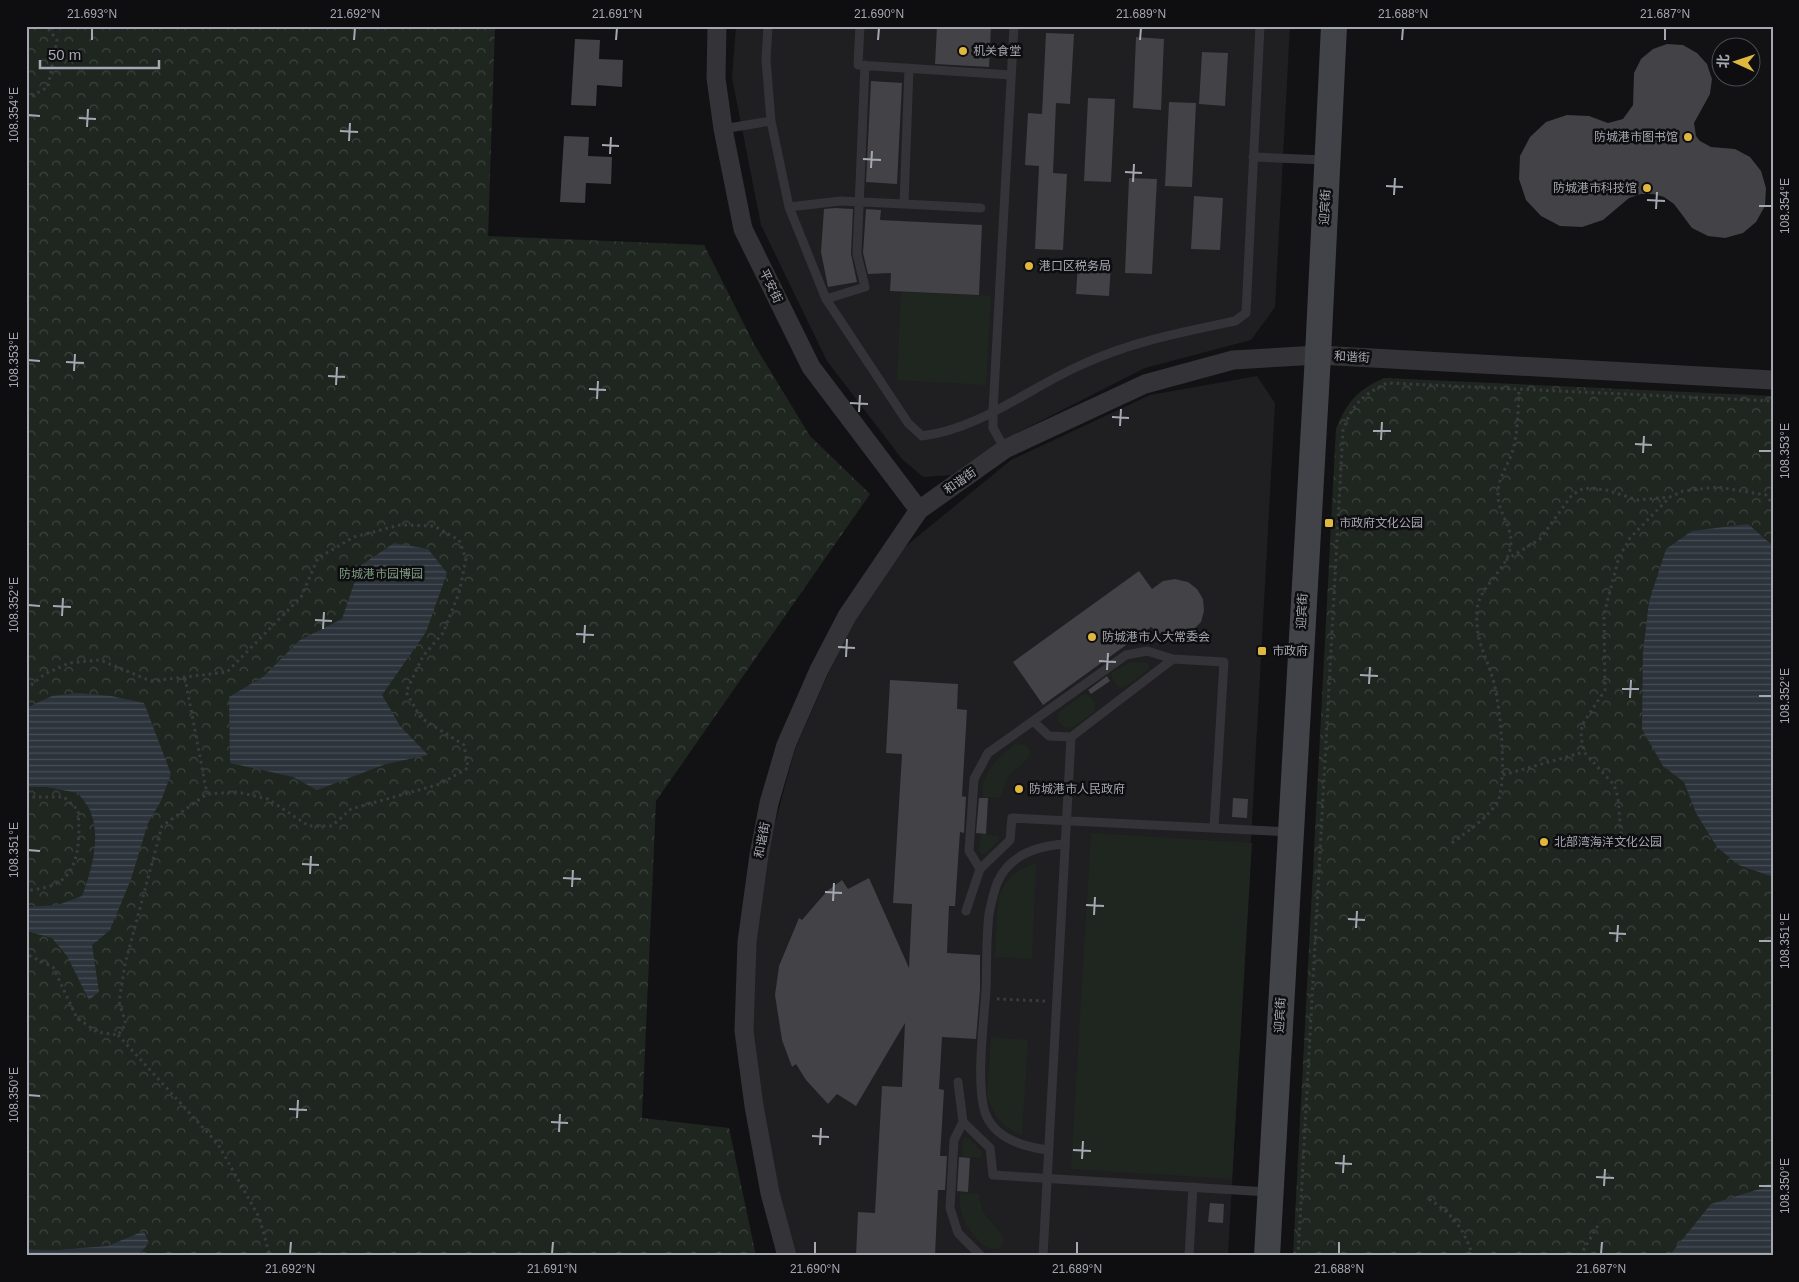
<svg xmlns="http://www.w3.org/2000/svg" width="1799" height="1282" viewBox="0 0 1799 1282" font-family="Arial,'Noto Sans SC',sans-serif">
  <style>
    .built { fill: #1f1e21 }
    .grass { fill: #1f2620 }
    .forest { fill: url(#forest-crowns) }
    .water { fill: url(#water-rules) }
    .building { fill: #424247 }
    .lines { fill: none; stroke-linecap: round; stroke-linejoin: round }
    .path { stroke: #3a3b3f; stroke-width: 3; stroke-dasharray: 2.5 4; stroke-linecap: butt }
    .service { stroke: #343438; stroke-width: 9 }
    .minor { stroke: #343438; stroke-width: 19 }
    .secondary { stroke: #424348; stroke-width: 26 }
    .ticks { fill: none; stroke: #a5a8b3; stroke-width: 2 }
    .poi-dot { fill: #dfb93f; stroke: #0e0d0f; stroke-width: 2 }
    .labels { text-anchor: middle; dominant-baseline: central; stroke-width: 5; stroke-linejoin: round; paint-order: stroke }
    .poi-label { font-size: 12px; fill: #a5a8b3; stroke: #0e0d0f; text-anchor: start }
    .street-label { font-size: 12px; fill: #a5a8b3; stroke: #0e0d0f }
    .park-label { font-size: 12px; fill: #7e9c83; stroke: #0e0d0f }
    .neatline { fill: none; stroke: #a5a8b3; stroke-width: 2 }
    .ticks-label { font-size: 12px; text-anchor: middle; fill: #a5a8b3 }
  </style>
  <defs>
    <pattern id="forest-crowns" width="20" height="18" patternUnits="userSpaceOnUse" patternTransform="scale(1.25)"><rect width="20" height="18" fill="#1f2620"/><path d="M2 6a3 3 0 1 1 6 0M12 15a3 3 0 1 1 6 0" fill="none" stroke="#3d433e"/></pattern>
    <pattern id="water-rules" width="6" height="5" patternUnits="userSpaceOnUse" patternTransform="scale(1.25)"><rect width="6" height="5" fill="#2d333b"/><path d="M0 2.5h6" fill="none" stroke="#484e55"/></pattern>
  </defs>
  <rect width="100%" height="100%" fill="#121214"/>
  <path class="built" d="M736,26h554l-15,281 -24,33 -106,28 -144,73 -49,34 -29,2 -21,-18 -75,-98 -66,-136 -29,-147z
    M1257,376l18,27 -47,853h-435l-29,-102 -18,-155 22,-150 27,-100 57,-129 54,-74 105,-86 139,-65z"/>
  <path class="grass" d="M901,292l90,4 -5,89 -89,-5z
    M1131,662l16,1 2,3 -1,4 -25,18 -6,-2 -6,-10 1,-4z
    M1084,694l5,1 6,8 -1,9 -22,16 -9,-1 -5,-7 1,-8z
    M1015,744l11,1c13,14 -12,22 -19,33 -3,6 -5,12 -6,19h-18c-5,-21 17,-42 32,-53z
    M1091,833l161,10 -20,336 -161,-10z
    M981,834l18,2v5l-13,12 -4,1 -3,-4z
    M1036,863l-4,96 -37,-2 3,-58c7,-20 18,-30 38,-36z
    M991,1037l37,3 -6,95c-20,-8 -29,-19 -35,-40z
    M965,1138l5,1 12,13 -1,5h-18l-1,-16z
    M961,1192l18,2c3,29 17,26 25,46l-5,9c-4,-1 -9,0 -12,-2 -16,-8 -32,-39 -26,-55z"/>
  <path class="forest" d="M26,26h469l-7,210 216,9 50,99 56,92 60,58 -214,307 -14,317 87,10 27,128h-618l11,-13 -5,-12 -37,15 -54,4 -27,-1z
    M1384,378l389,18v860h-480l43,-827c12,-28 20,-38 48,-51z"/>
  <path class="water" d="M1748,524l25,22v331l-34,-12 -22,-18 -21,-34 -12,-31 -21,-16 -21,-37 1,-77 6,-50 17,-53 26,-18z
    M394,543l34,6 19,24 -21,59 -44,63 18,31 28,29 -42,9 -69,26 -24,-13 -63,-14 -1,-66 34,-20 37,-37 42,-21 18,-53z
    M78,693l33,3 33,7 27,71 -10,27 -13,22 -17,56 -21,51 -18,15 7,47 -10,8 -22,-44 -15,-18 -26,-7v-24l32,-2 24,-9c9,-23 19,-58 9,-83 -2,-7 -9,-14 -13,-20l-31,-6h-21v-79l26,-12z
    M1773,1185v71h-104l42,-52z
    M144,1231l5,12 -11,13h-112v-7l27,1 54,-4z"/>
  <path class="building" d="M937,26h54l-2,41 -54,-3z
    M1046,33l28,1 -4,70 -14,-1 -3,70 14,1 -4,76 -28,-1 4,-83 -14,-1 3,-52 14,1z
    M1136,37l28,2 -3,71 -28,-2z
    M575,39l25,1 -1,19 24,1 -1,27 -25,-2 -1,21 -25,-1z
    M1667,44l16,1 14,8 10,11 5,15 -2,15 -16,29 2,13 4,5 11,6 24,2 15,8 11,14 5,17 -1,18 -9,16 -13,11 -18,5 -17,-2 -16,-8 -18,-24 -10,-7 -11,-3h-12l-12,4 -26,22 -21,7 -22,-1 -19,-10 -15,-16 -7,-21 1,-23 10,-19 16,-15 21,-7 22,1 19,7 15,-4 10,-14 1,-32 7,-14 12,-10z
    M1202,52l26,1 -3,53 -26,-2z
    M871,81l31,2 -5,101 -31,-2z
    M1088,98l27,1 -4,83 -27,-1z
    M1169,102l27,1 -4,84 -27,-1z
    M564,136l25,1 -1,19 24,1 -1,27 -25,-1 -1,20 -25,-1z
    M1129,178l28,1 -5,95 -27,-1z
    M1194,196l29,2 -3,52 -29,-1z
    M835,208l18,1 -2,45 6,28 -29,5 -7,-35 3,-43z
    M866,209l15,1 -1,10 102,5 -3,70 -89,-4 1,-18 -23,1 -5,-21z
    M1078,263l33,1 -2,32 -33,-2z
    M1139,571l13,18 11,-8 12,-2 13,3 9,7 6,10 1,12 -3,11 -13,13 -12,3 -14,-3 -11,-8 -108,78 -30,-43z
    M1107,676l3,5 -19,13 -3,-4z
    M890,680l68,4 -1,25 10,1 -5,86 4,1 -2,36 -4,-1 -5,74h-6l-2,47 33,2v35l-4,49 -34,-2 -3,52 5,1 -4,66h7l-2,34h-7l-3,66h-79l2,-44 17,1 7,-127 20,1 3,-64 -49,83 -19,-12 -9,10 -22,-24 -10,-16 -4,3 -10,-27 -7,-45 4,-29 20,-48 3,2 25,-29 15,-11 6,9 21,-11 40,90 3,-64 -19,-1 9,-149 -16,-1z
    M979,798h9l-2,36 -10,-1z
    M1233,798l15,1 -1,19 -15,-1z
    M959,1157l11,1 -2,34 -11,-1z
    M1210,1203l14,1 -1,19 -15,-1z"/>
  <g class="lines">
    <path class="path" d="M26,99l22,-12 9,-47 -11,-14
      M1506,560l34,-21 32,-44 12,-7 22,2 32,10 32,-3
      M185,678l22,116
      M26,689l19,-15 24,-11 31,-3 51,21 76,-9 74,-75 17,-39 36,-21 46,-12 34,1 25,14 7,19 -7,34 -16,40 -20,23 -17,36 15,26 43,27 4,23 -28,16 -89,25 -19,17h-23l-41,-27 -31,-7 -30,2 -45,32 -37,138 -6,38 7,22 -8,11 -21,-3 -20,-14 -24,-51 -27,-13
      M1503,775l81,-23
      M26,797h38l14,13c2,23 3,61 -21,73 -8,5 -21,6 -31,8
      M1621,834l-3,-37 -4,-12 -30,-33 -3,-15 1,-12 23,-35 -1,-76 15,-57 11,-19 40,-41 13,-6 34,-4 49,8 7,10
      M1452,843c16,-12 33,-23 45,-40 11,-19 3,-98 -3,-120 -8,-30 -19,-40 -17,-73 2,-25 33,-41 34,-67 1,-16 -13,-32 -13,-47 0,-20 8,-26 14,-43 6,-20 6,-43 7,-64
      M997,999l48,2
      M118,1035l100,109 41,73 11,39
      M1429,1199c25,16 34,29 44,57
      M1298,1256l45,-826c10,-26 18,-34 44,-47l386,18
      M1580,1256l20,-34"/>
    <path class="service" d="M768,26l-2,34 5,61 18,86 37,92 82,124 14,13c58,-7 107,-48 159,-71 49,-23 101,-33 154,-44l11,-8 14,-287
      M860,26l-2,39 153,10
      M723,129l48,-8
      M1253,157l72,3
      M904,204l77,4
      M789,207l52,-6 63,3 5,-136
      M826,299l39,-12 -8,-33 8,-189
      M1005,449l-12,-21v-17l21,-385
      M1033,721l93,-66 21,-4 26,8
      M980,869l-11,-18 5,-72 14,-26 45,-32 16,15 22,1
      M966,911l14,-42 30,-29 2,-22 278,14
      M958,1082l5,40 27,26 3,27 275,17
      M963,1122l-9,18 -4,68 8,25 23,23
      M1048,1150c-23,-3 -52,-11 -62,-35 -11,-28 -2,-94 0,-125 1,-25 0,-51 3,-76 2,-10 5,-24 9,-33 12,-26 40,-35 66,-37
      M1043,1256l28,-519 102,-78 51,3 -10,166
      M1189,1256l4,-69"/>
    <path class="minor" d="M717,26l-1,52 7,51 20,100 68,138 108,143
      M787,1256l-17,-63 -16,-87 -10,-75 3,-89 12,-87 10,-52 17,-58 33,-75 28,-54 72,-106 86,-61 140,-65 88,-24 85,-5 455,25"/>
    <path class="secondary" d="M1267,1256l51,-901 16,-329"/>
  </g>
  <path class="ticks" d="M92,40v-12M354,40l1,-12M616,40l1,-12M878,40l1,-12M1140,40l1,-12M1402,40l1,-12M1665,40v-12M28,115l12,1M79,118l17,1M87,127l1,-18M340,131l18,1M349,141l1,-18M602,145l17,1M610,154l1,-17M863,159l18,1M871,168l1,-17M1125,172l17,1M1133,182l1,-18M1386,186l17,1M1394,195l1,-17M1647,200l18,1M1759,206h13M1656,209l1,-17M28,360l12,1M66,362l18,1M74,371l1,-17M328,376l17,1M336,385l1,-18M589,389l17,1M597,399l1,-18M850,403l18,1M859,412l1,-17M1112,417l17,1M1120,426l1,-17M1373,431h18M1381,440l1,-18M1635,444l17,1M1759,451h13M1643,453l1,-17M28,605l12,1M53,606l18,1M62,616l1,-18M315,620l17,1M323,629l1,-17M576,634l18,1M584,643l1,-18M838,647l17,1M846,657l1,-18M1099,661l17,1M1107,670l1,-17M1360,675l18,1M1369,684l1,-17M1622,689h17M1759,696h13M1630,698l1,-18M28,850l12,1M302,864l17,1M310,874l1,-18M563,878l18,1M572,887l1,-17M825,892l17,1M833,901l1,-18M1086,905l18,1M1094,915l1,-18M1348,919l17,1M1356,928l1,-17M1609,933l17,1M1759,941h13M1617,942l1,-17M28,1095l12,1M289,1109l18,1M297,1118l1,-18M551,1122l17,1M559,1132l1,-18M812,1136l17,1M820,1145l1,-17M1073,1150l18,1M1082,1159l1,-18M1335,1163l17,1M1343,1173l1,-18M1596,1177l18,1M1604,1186l1,-17M1759,1186h13M290,1254l1,-12M552,1254l1,-12M815,1254v-12M1077,1254v-12M1339,1254v-12M1601,1254l1,-12"/>
  <g class="poi-dot">
    <circle cx="963" cy="51" r="5"/>
    <circle cx="1688" cy="137" r="5"/>
    <circle cx="1647" cy="188" r="5"/>
    <circle cx="1029" cy="266" r="5"/>
    <rect x="1324" y="518" width="10" height="10" rx="2.5"/>
    <circle cx="1092" cy="637" r="5"/>
    <rect x="1257" y="646" width="10" height="10" rx="2.5"/>
    <circle cx="1019" cy="789" r="5"/>
    <circle cx="1544" cy="842" r="5"/>
  </g>
  <g class="labels">
    <g class="poi-label">
      <text x="973" y="51">机关食堂</text>
      <text x="1678" y="137" text-anchor="end">防城港市图书馆</text>
      <text x="1637" y="188" text-anchor="end">防城港市科技馆</text>
      <text x="1039" y="266">港口区税务局</text>
      <text x="1339" y="523">市政府文化公园</text>
      <text x="1102" y="637">防城港市人大常委会</text>
      <text x="1272" y="651">市政府</text>
      <text x="1029" y="789">防城港市人民政府</text>
      <text x="1554" y="842">北部湾海洋文化公园</text>
    </g>
    <g class="street-label">
      <text transform="translate(1325 207) rotate(-87)">迎宾街</text>
      <text transform="translate(771 286) rotate(64)">平安街</text>
      <text transform="translate(1352 357) rotate(3)">和谐街</text>
      <text transform="translate(960 481) rotate(-35)">和谐街</text>
      <text transform="translate(1302 611) rotate(-87)">迎宾街</text>
      <text transform="translate(762 840) rotate(-79)">和谐街</text>
      <text transform="translate(1280 1015) rotate(-87)">迎宾街</text>
    </g>
    <g class="park-label">
      <text x="381" y="574">防城港市园博园</text>
    </g>
  </g>
  <rect width="1799" height="1282" fill="none" stroke="#0e0d0f" stroke-width="55"/>
  <g transform="translate(1736 62) rotate(273)"><circle r="24" fill="#0e0d0f" stroke="#4a4b51"/>
  <path d="M0-4L9 19L0 12L-9 19Z" fill="#dfb93f"/>
  <text y="-8" font-size="14" font-weight="bold" text-anchor="middle" fill="#a5a8b3">北</text>
  </g>
  <path d="M40 60v8h119v-8" fill="none" stroke="#a5a8b3" stroke-width="2.5"/>
  <text x="48" y="60" font-size="15" fill="#a5a8b3" stroke="#0e0d0f" stroke-width="4" paint-order="stroke">50 m</text>
  <rect x="28" y="28" width="1744" height="1226" class="neatline"/>
  <g class="ticks-label">
    <text x="92" y="18">21.693°N</text>
    <text x="355" y="18">21.692°N</text>
    <text x="617" y="18">21.691°N</text>
    <text x="879" y="18">21.690°N</text>
    <text x="1141" y="18">21.689°N</text>
    <text x="1403" y="18">21.688°N</text>
    <text x="1665" y="18">21.687°N</text>
    <text transform="translate(14 115) rotate(-90)" y="4">108.354°E</text>
    <text transform="translate(1785 206) rotate(-90)" y="4">108.354°E</text>
    <text transform="translate(14 360) rotate(-90)" y="4">108.353°E</text>
    <text transform="translate(1785 451) rotate(-90)" y="4">108.353°E</text>
    <text transform="translate(14 605) rotate(-90)" y="4">108.352°E</text>
    <text transform="translate(1785 696) rotate(-90)" y="4">108.352°E</text>
    <text transform="translate(14 850) rotate(-90)" y="4">108.351°E</text>
    <text transform="translate(1785 941) rotate(-90)" y="4">108.351°E</text>
    <text transform="translate(14 1095) rotate(-90)" y="4">108.350°E</text>
    <text transform="translate(1785 1186) rotate(-90)" y="4">108.350°E</text>
    <text x="290" y="1273">21.692°N</text>
    <text x="552" y="1273">21.691°N</text>
    <text x="815" y="1273">21.690°N</text>
    <text x="1077" y="1273">21.689°N</text>
    <text x="1339" y="1273">21.688°N</text>
    <text x="1601" y="1273">21.687°N</text>
  </g>
</svg>
